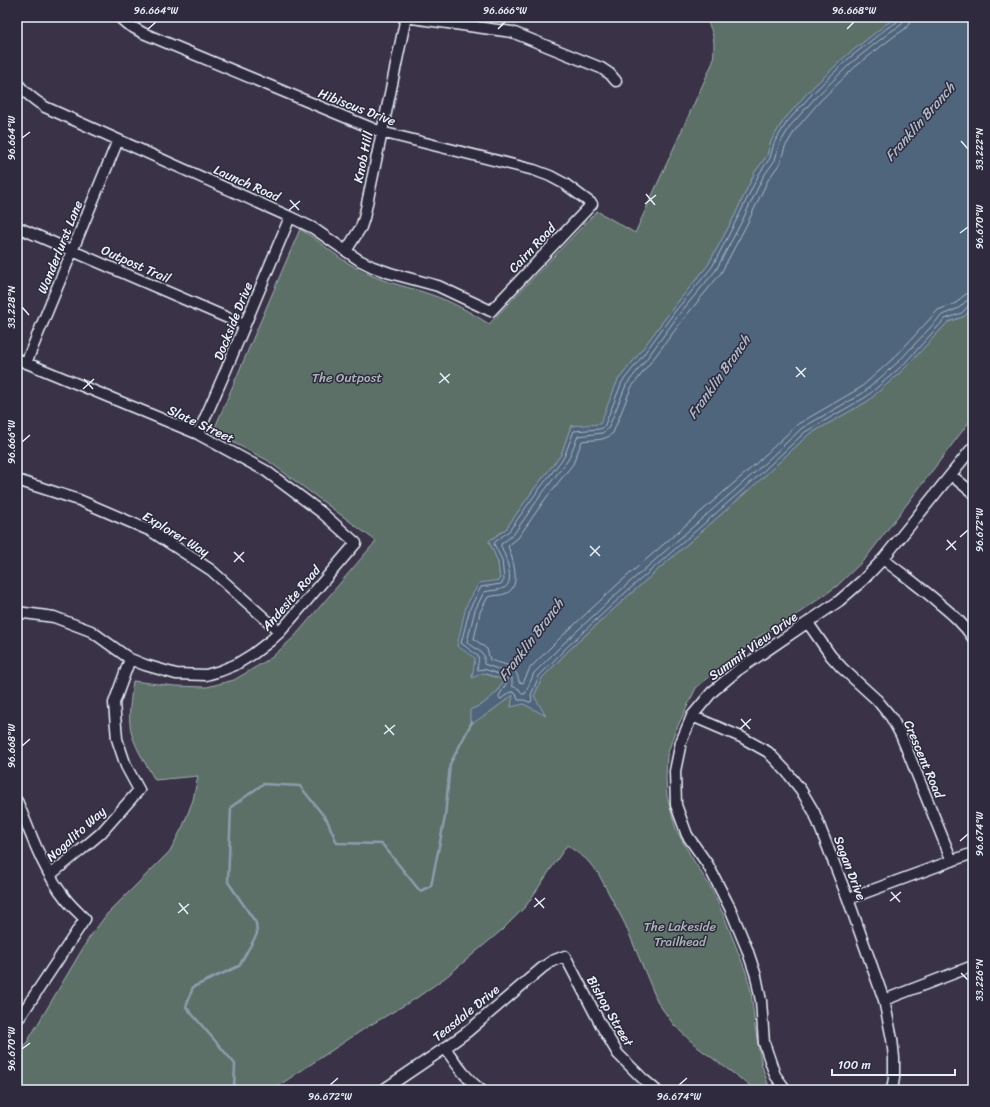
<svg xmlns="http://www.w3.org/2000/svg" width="990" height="1107" viewBox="0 0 990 1107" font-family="Sriracha,sans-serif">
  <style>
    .green { fill: #5b6f68; stroke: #a2b0b0 }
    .water { fill: #50657b; stroke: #8d9dad }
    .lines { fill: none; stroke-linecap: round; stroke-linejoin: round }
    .shore { stroke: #abb9c6; stroke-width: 1 }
    .stream { stroke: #8d9dad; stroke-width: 2.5 }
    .minor-casing { stroke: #e8f1f8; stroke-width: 13 }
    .minor { stroke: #2f2a3d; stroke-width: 10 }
    .ticks { fill: none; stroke: #e8f1f8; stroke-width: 1.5 }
    .labels { text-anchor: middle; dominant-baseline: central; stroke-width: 3; stroke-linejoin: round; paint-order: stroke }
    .street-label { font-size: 13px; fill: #e8f1f8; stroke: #2f2a3d }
    .park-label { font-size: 13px; fill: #a9b6b7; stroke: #2f2a3d }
    .water-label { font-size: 14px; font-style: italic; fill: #abb9c6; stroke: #2f2a3d }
    .neatline { fill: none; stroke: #e8f1f8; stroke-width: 1.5 }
    .ticks-label { font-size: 10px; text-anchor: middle; fill: #e8f1f8 }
  </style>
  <rect width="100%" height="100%" fill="#3a3348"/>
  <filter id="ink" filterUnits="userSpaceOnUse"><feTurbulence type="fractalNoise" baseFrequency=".025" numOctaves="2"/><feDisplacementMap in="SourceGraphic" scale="8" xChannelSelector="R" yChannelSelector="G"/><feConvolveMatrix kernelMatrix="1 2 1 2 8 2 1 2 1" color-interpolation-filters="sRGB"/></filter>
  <g filter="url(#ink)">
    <path class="green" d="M705,17h193l-13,8 -39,31 -37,35 -25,29 -13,21 -4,15 -12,16 -21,45 -26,48 -35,43 -38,51 -17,21 -18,45 -29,1 -10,29 -27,34 -28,40 -17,12 9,21 2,18 -25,78 8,15 21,7 -7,12 -14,12 -13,6 20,2 24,-18 -3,12 13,-2 21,11 -11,-19 8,-18 27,-28 59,-54 131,-115 49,-46 60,-34 37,-33 43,-46 17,-6 8,-10v111l-107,141 -29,28 -45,32 -34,19 -62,51 -22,46 -7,22 -1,22 1,18 9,33 16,29 19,30 13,28 22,56 5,19 4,36 7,39 8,24h-14l-60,-44 -22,-21 -16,-22 -33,-79 -27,-51 -12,-14 -19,-14 -41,61 -23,23 -57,48 -31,22 -48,28 -95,63h-255v-31l72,-121 18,-24 63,-63 13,-25 10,-26 5,-24 -43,4c-8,-14 -18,-29 -23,-45 -5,-17 -1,-36 1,-54l42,5 32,1 27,-7 37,-22 24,-22 81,-95 -109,-81 -54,-28 87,-203c14,8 26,19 39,28 10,7 21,13 32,18 19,9 39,12 58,19 22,7 41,18 60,30l108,-113 38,22 78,-171c2,-20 2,-27 -8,-45z"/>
    <path class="water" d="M898,17h75v289l-8,10 -17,6 -43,46 -37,33 -60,34 -49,46 -131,115 -59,54 -27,28 -8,18 12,20 -22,-12 -13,3 2,-12 -23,17 -20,13v-15l13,-6 14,-12 7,-12 -21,-7 -11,5 3,-20 -18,-12 9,-40 13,-23 21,-3 -2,-18 -9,-21 17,-12 28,-40 27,-34 10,-29 29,-2 18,-44 17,-21 38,-51 35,-43 26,-48 21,-45 12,-16 4,-15 13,-21 25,-29 37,-35 39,-31z"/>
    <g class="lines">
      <path class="shore" d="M899,17l-2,5 -10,6 -39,31 -36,35 -25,28 -13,21 -4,15 -11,16 -22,45 -25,48 -36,43 -38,52 -16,20 -18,45 -4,2 -26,2 -10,26 -27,35 -28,39 -14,11 -1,2 8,16 2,20 -3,4 -20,3 -11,21 -9,35 17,13c2,5 -2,10 0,14l6,-1 20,7 3,2v4l-8,14v2l2,1 9,-7h3l3,2 2,6h6l5,2h2l1,-2 -1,-5 8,-19 28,-29 58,-54 131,-115 49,-46 61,-35 37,-32 42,-46 17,-6 7,-8 4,-1
        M904,17l-1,4 -2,4 -11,7 -39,31 -35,34 -25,28 -12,20 -4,15 -12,17 -21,44 -26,49 -36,43 -38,52 -16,20 -18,44 -6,4 -24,3 -10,24 -27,35 -28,40 -12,9v2c4,9 15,36 3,42 -6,3 -14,2 -20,4l-9,18 -8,32 15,11 2,3v8l25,9 3,5v8l7,3 3,5h3l9,-21 29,-29 59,-55 131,-115 49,-46 61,-35 36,-32 43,-46 17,-7 7,-7 7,-2
        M910,17l-1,7 -4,5 -12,8 -38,30 -35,34 -24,28 -11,18 -5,16 -12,17 -21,44 -26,49 -36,44 -54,71 -18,45c-9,9 -20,6 -31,8l-9,23 -27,34 -28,40 -10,8c1,4 3,8 4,12 3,11 7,29 -5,35 -6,3 -13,2 -19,4l-8,15 -6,27 13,10 3,11c15,5 26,4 29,22l4,1 7,-15 29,-29 59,-55 131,-114 49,-46 62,-36 35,-31 43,-47 18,-7 6,-6 4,-3 7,-1"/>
      <path class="stream" d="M234,1090l1,-26 -49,-57 7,-20 46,-21 18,-32 -1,-11 -28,-41 3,-75 32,-23 37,2 27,34 10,23 45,1 38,47 11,-5 14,-69 5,-53 22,-42"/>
      <defs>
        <path id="minor" d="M405,17l107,15 89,36 9,6 6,7
          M17,83c8,10 17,17 28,24l245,110 23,11 46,32 14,7 17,6 48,13 53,25 101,-107 -27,-20 -15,-8 -16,-6 -153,-38 -238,-99 -16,-9 -8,-7
          M17,227l227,98
          M346,251l15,-24 3,-9 42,-201
          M17,359l181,75 68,37 55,41 35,31 -76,89 -10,9 -17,13 -18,11 -15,6 -14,4 -30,-1 -31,-9 -15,-6 -39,-28 -37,-14 -37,-5
          M26,363l92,-223
          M198,434l28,-64 64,-153
          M951,475l22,18
          M17,480l62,20 72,31 60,39 69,62
          M883,559c19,15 39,29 57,45 12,10 24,20 33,34
          M808,623l23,33 11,12 35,32 14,17 10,18 51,126
          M692,716l49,21 27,15 18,19 15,19 13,22 34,87 36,101 8,39 2,19v20l-2,12
          M17,801c14,33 26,69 48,97 6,8 13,14 20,21l-65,98 -3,-2
          M50,875l31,-25 20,-17 38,-43 -13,-24 -9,-27 -3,-36 16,-44
          M848,899l125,-46
          M884,1000l89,-34
          M445,1048c11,15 21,31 36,42
          M383,1090l62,-42 22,-16 75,-64 10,-7 13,-5 36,69 17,29 25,25 13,11
          M786,1090l-11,-15 -11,-32 -3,-42 -5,-25 -9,-27 -17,-41 -22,-43 -21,-30 -11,-30 -1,-34 6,-29 11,-26 20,-24 26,-22 101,-69 24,-21 20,-21 90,-112"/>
      </defs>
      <use href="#minor" class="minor-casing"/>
      <use href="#minor" class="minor"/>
    </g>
  </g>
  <path class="ticks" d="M148,29l8,-7M498,29l7,-7M847,29l7,-7M22,138l8,-6M961,141l7,8M646,194l9,11M290,200l9,10M645,204l11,-9M289,210l11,-9M960,233l8,-6M22,307l7,8M796,367l9,10M440,373l9,10M796,377l10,-9M84,379l9,10M439,383l11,-9M83,389l11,-10M22,442l8,-7M960,537l8,-7M947,540l9,10M590,546l10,10M946,550l10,-9M234,552l10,10M590,556l10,-10M234,562l10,-10M741,719l9,10M385,725l9,10M740,729l11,-10M384,734l11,-9M22,746l8,-7M960,841l8,-7M891,892l9,10M535,898l9,10M890,901l11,-9M179,903l9,11M534,907l11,-9M178,913l11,-9M961,973l7,7M22,1049l8,-6M330,1085l8,-7M679,1085l8,-7"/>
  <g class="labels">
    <g class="street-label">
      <text transform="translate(357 107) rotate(21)">Hibiscus Drive</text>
      <text transform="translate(363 157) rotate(-78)">Knob Hill</text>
      <text transform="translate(247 183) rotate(24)">Launch Road</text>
      <text transform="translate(60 247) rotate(-68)">Wanderlurst Lane</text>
      <text transform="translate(532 248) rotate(-47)">Cairn Road</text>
      <text transform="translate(136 264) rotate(24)">Outpost Trail</text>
      <text transform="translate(233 321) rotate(-68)">Dockside Drive</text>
      <text transform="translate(201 424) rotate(25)">Slate Street</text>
      <text transform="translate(176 534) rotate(31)">Explorer Way</text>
      <text transform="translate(291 598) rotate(-49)">Andesite Road</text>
      <text transform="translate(753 646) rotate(-36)">Summit View Drive</text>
      <text transform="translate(924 759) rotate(67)">Crescent Road</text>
      <text transform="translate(76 834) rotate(-42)">Nogalito Way</text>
      <text transform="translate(850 868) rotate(69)">Sagan Drive</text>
      <text transform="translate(610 1011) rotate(60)">Bishop Street</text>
      <text transform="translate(466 1013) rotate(-39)">Teasdale Drive</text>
    </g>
    <g class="park-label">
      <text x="347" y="377">The Outpost</text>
      <text x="680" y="926">The Lakeside<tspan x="680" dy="15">Trailhead</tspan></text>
    </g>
    <g class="water-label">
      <text transform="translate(920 122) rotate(-49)">Franklin Branch</text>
      <text transform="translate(719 377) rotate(-55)">Franklin Branch</text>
      <text transform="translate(531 640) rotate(-53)">Franklin Branch</text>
    </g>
  </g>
  <rect width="990" height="1107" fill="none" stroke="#2f2a3d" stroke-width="44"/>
  <path d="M832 1069v6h123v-6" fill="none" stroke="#e8f1f8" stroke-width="2"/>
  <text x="838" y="1069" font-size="12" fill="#e8f1f8" stroke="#2f2a3d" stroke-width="3" paint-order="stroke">100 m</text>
  <rect x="22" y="22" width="946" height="1063" class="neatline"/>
  <g class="ticks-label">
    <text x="156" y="14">96.664°W</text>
    <text x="505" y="14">96.666°W</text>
    <text x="854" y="14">96.668°W</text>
    <text transform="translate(11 138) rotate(-90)" y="4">96.664°W</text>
    <text transform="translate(979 149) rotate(-90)" y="4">33.222°N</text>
    <text transform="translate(979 227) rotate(-90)" y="4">96.670°W</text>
    <text transform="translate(11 307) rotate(-90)" y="4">33.228°N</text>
    <text transform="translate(11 442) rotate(-90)" y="4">96.666°W</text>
    <text transform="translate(979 530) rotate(-90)" y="4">96.672°W</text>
    <text transform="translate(11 746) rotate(-90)" y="4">96.668°W</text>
    <text transform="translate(979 834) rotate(-90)" y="4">96.674°W</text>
    <text transform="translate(979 980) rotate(-90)" y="4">33.226°N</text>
    <text transform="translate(11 1049) rotate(-90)" y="4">96.670°W</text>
    <text x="330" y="1100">96.672°W</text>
    <text x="679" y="1100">96.674°W</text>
  </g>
</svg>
